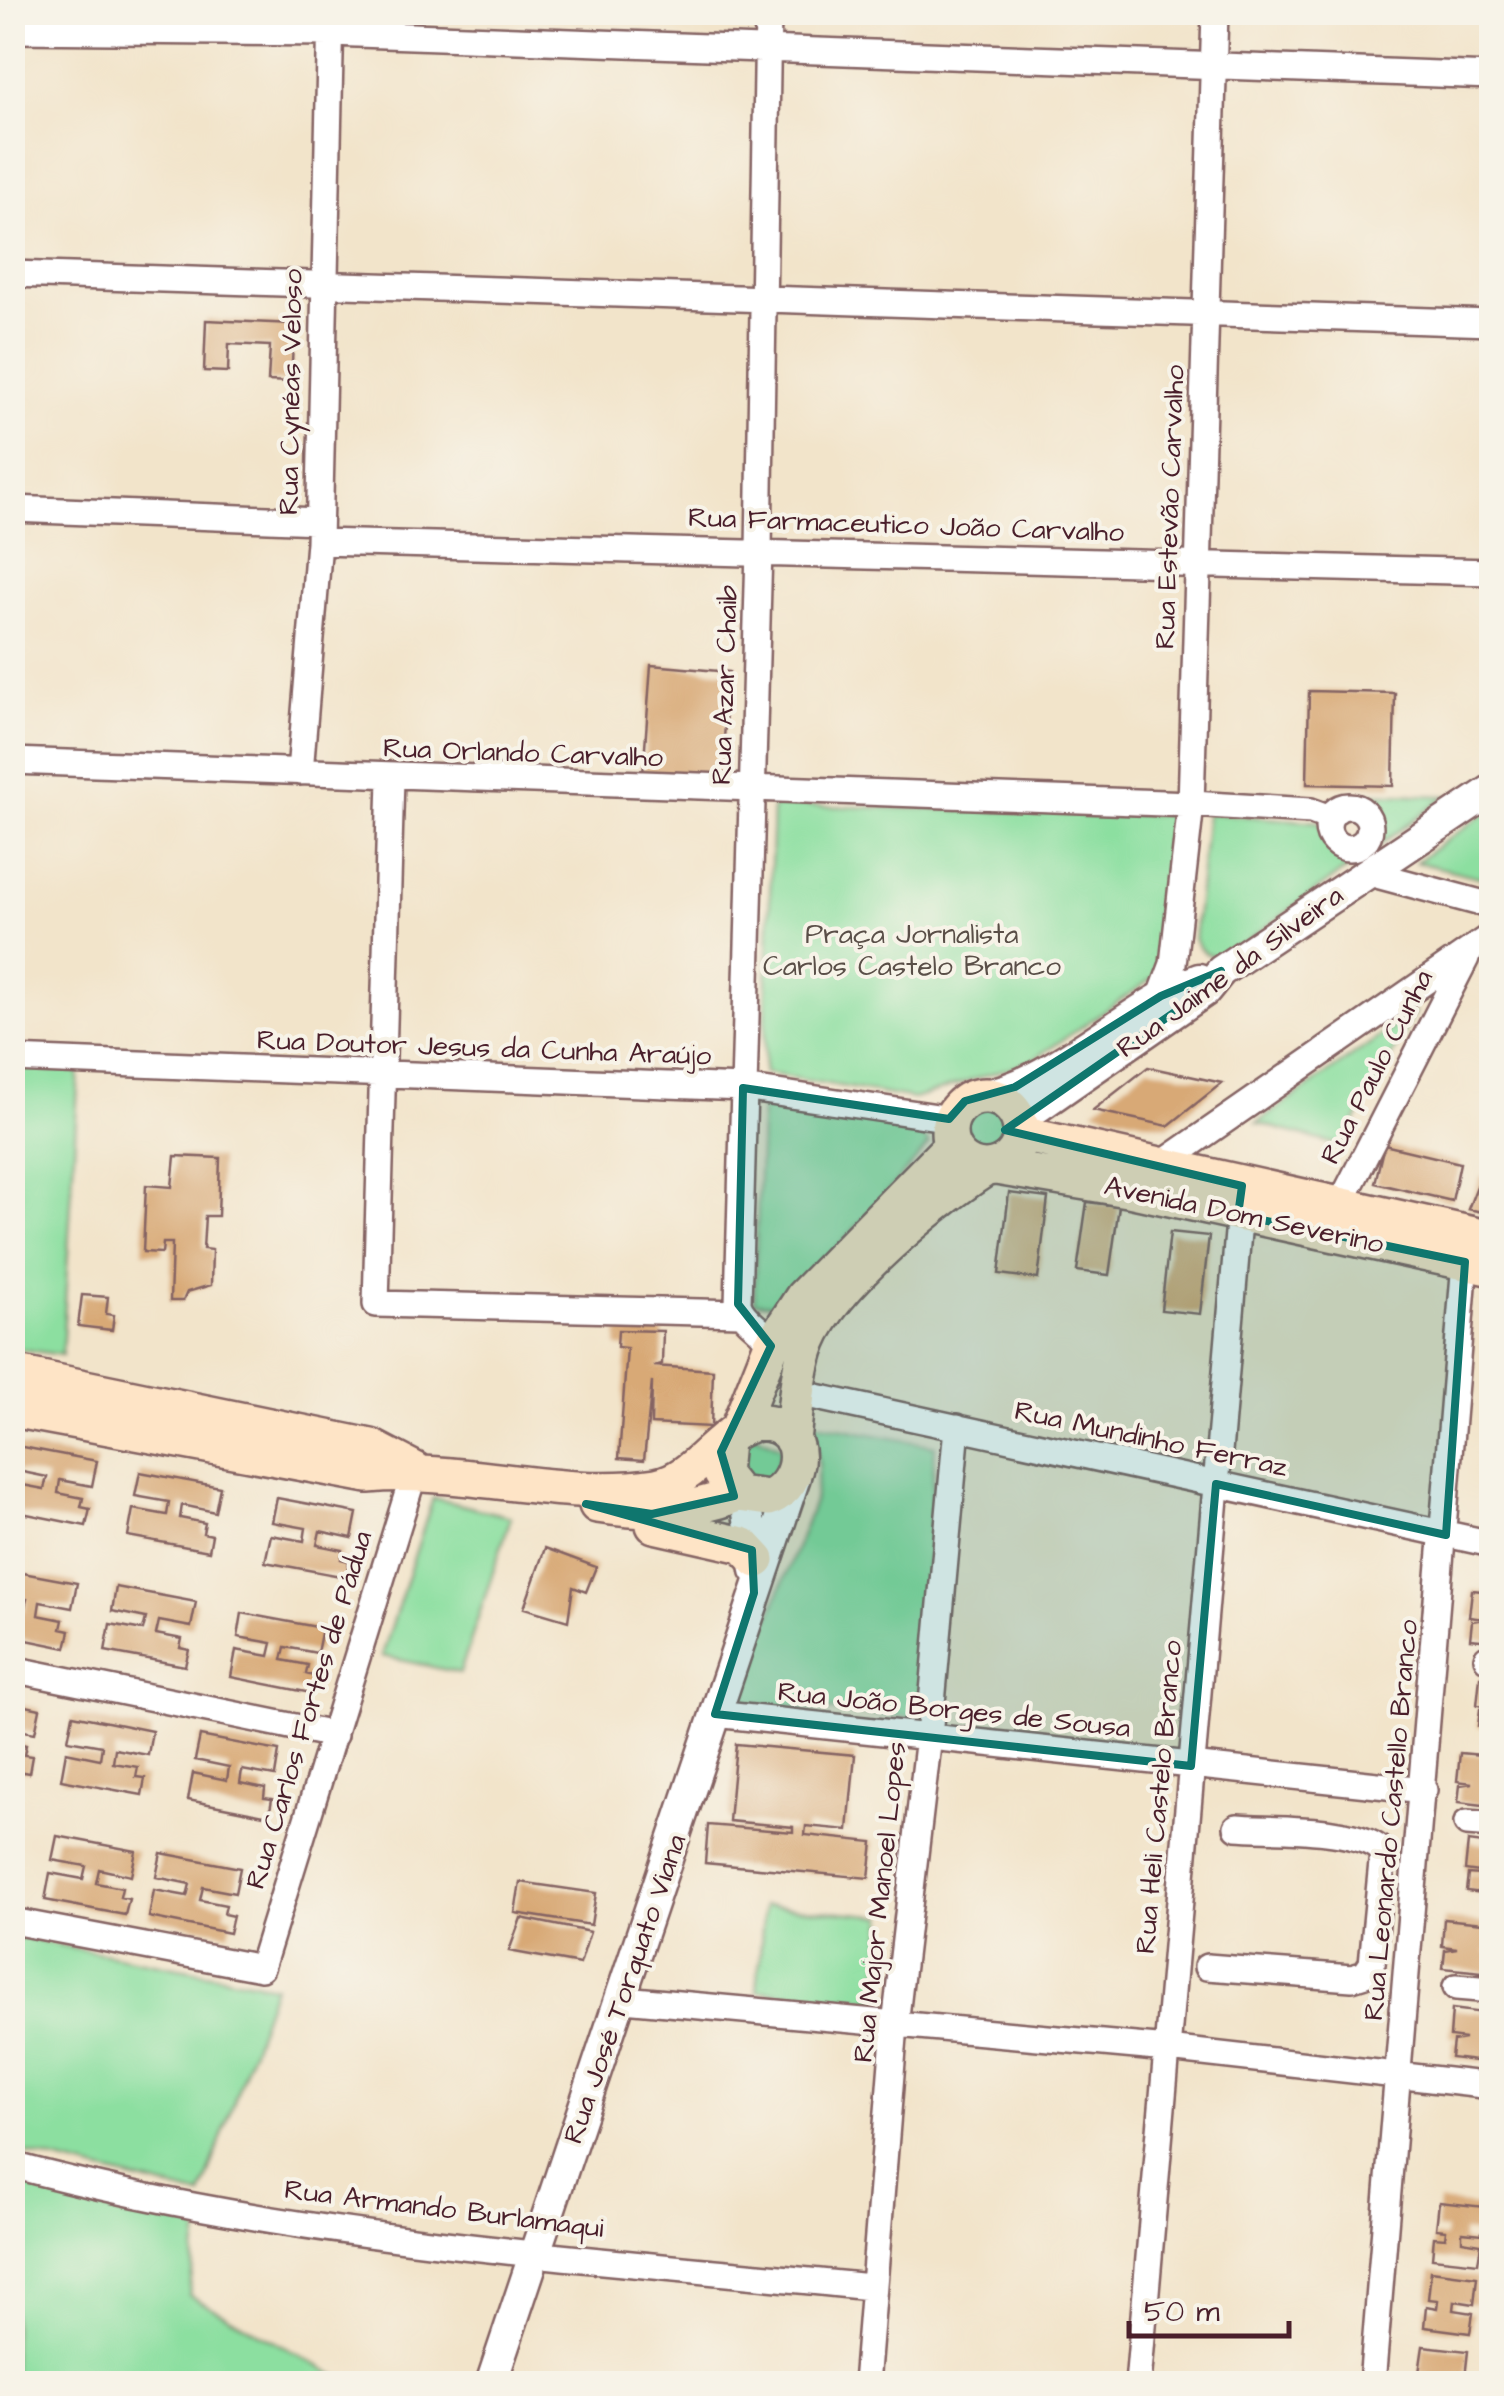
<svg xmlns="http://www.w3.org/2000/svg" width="1504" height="2396" viewBox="0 0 1504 2396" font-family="'Architects Daughter',sans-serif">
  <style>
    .green { fill: #8cdfa0; stroke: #6b7f66; stroke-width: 2.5 }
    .building { fill: #d8a976 }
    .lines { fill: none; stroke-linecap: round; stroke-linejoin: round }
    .minor-casing { stroke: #856463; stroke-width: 30 }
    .tertiary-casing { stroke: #856463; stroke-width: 35 }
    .secondary-casing { stroke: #856463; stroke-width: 40 }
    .minor { stroke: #fff; stroke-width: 25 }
    .tertiary { stroke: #fff; stroke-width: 30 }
    .secondary { stroke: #fee4c6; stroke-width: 35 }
    .marked { fill: #0f766e; fill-opacity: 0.2; stroke: #0f766e; stroke-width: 8; stroke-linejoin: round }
    .labels { text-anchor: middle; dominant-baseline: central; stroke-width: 8; stroke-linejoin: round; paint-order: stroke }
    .street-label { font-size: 28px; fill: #4a1f2b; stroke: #f7f3e8 }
    .park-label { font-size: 28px; fill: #5a4f48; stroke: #f7f3e8 }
  </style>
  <rect width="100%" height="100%" fill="#f7f3e8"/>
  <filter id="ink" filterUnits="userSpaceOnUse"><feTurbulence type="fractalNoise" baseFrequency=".01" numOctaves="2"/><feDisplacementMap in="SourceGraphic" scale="20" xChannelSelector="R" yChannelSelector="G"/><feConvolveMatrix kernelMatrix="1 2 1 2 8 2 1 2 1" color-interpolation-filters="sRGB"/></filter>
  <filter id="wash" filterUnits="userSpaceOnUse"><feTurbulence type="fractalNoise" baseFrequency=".0048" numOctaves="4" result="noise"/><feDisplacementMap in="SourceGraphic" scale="40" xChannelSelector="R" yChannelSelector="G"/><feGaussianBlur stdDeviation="2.25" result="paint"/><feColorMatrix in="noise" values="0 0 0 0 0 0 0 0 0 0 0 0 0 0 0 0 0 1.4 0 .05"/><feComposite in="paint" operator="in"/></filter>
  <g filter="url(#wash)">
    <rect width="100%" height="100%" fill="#f2e4ca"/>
    <path class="green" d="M1367,793l80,3 -221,160c-15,2 -25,-2 -32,-17l13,-126 112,9 8,21 25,11c44,-8 24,-37 15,-61z
      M773,805l407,10 -21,159 -126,86 -119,39 -150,-26z
      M1491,809v71l-75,-18z
      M1416,1011l-74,135 -85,-23z
      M13,1065l66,3 -17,287 -49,-7z
      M762,1099l156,29 11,17 -143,161 -32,-4z
      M959 1131a26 26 0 1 1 52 0a26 26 0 1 1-52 0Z
      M812,1423l123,23 -16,272 -182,-16 77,-200 5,-37z
      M755,1435l27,13 -8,34 -35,-5 -3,-29z
      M433,1498l78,19 -51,156 -78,-17z
      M764,1905l120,11 -7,85 -120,-10z
      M12,1936l262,50 -73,210 -188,-46z
      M13,2180l187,37 -11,78 161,88 -337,1z"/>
    <g id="blocks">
      <path class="building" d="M206,320l88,4 -3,58 -23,-1 2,-35 -41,-2 -1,28 -24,-1z
        M651,665l78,7 -8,106 -78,-4z
        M1309,691l86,2 -2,93 -86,-2z
        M1148,1067l74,16 -54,43 -75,-16z
        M1384,1145l76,18 -8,38 -77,-18z
        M175,1156l45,2 -2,58h-13l-2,33 9,1 -1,35 -24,7 -4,9h-13l2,-58h-9l-1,10 -19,-1 3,-67 26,2z
        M1481,1176l11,2v36l-24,-5z
        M1009,1193l39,5 -10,81 -39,-5z
        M1087,1202l32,4 -10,69 -32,-4z
        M1170,1232l39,4 -9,78 -39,-4z
        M82,1295l26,2 -2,17 8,1 -2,15 -34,-4z
        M618,1330l45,1 -1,33 -8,2 59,4 -2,57 -60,-3 1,-42 -8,78 -25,-2 8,-110 -10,-1z
        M17,1446l80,15 -5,25 -32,-6 -2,13 25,5 -2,9 9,2 -4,17 -74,-15v-28l32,6 3,-12 -34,-7z
        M140,1472l80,15 -5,25 -33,-7 -2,13 25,5 -2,10 9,2 -3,16 -81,-15 5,-27 34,6 2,-13 -34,-6z
        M277,1498l80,15 -5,25 -32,-7 -3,14 26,5 -2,9 8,2 -3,16 -81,-15 6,-27 33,6 2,-13 -34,-6z
        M545,1548l51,19 -10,25 -13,-5 -5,34 -44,-13z
        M12,1571l65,12 -5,25 -32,-6 -2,13 25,5 -2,9 9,2 -4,17 -54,-11v-28l12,2 3,-12 -15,-3z
        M116,1587l80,15 -5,25 -32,-6 -3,13 26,5 -2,9 9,2 -4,16 -80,-15 5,-27 33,6 3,-12 -34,-7z
        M1472,1590l20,2v49l-22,-2 2,-18 12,-2 -15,-2z
        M242,1613l80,15 -5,25 -32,-6 -3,13 26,5 -2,9 8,2 -3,17 -80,-16 5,-27 33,6 3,-13 -34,-6z
        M1480,1677l12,1v29l-15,-2z
        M12,1703l28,6 -5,24 -23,-4z
        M1480,1709l12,1v18l-14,-2z
        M73,1715l79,16 -4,24 -33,-6 -2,14 25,4 -2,10 9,1 -3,17 -81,-15 5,-28 34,7 2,-13 -34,-6z
        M200,1736l79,15 -4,25 -33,-6 -2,13 25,5 -1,10 8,1 -3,17 -81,-16 5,-27 34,7 2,-13 -34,-7z
        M12,1742l14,3 -2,10 8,1 -3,17 -17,-3z
        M736,1744l119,11 -7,75 -42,-4 -1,9 68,7 -4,36 -164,-15 3,-38 85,7v-5l-64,-6z
        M1460,1753l32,3v50l-34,-4 2,-17 12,-2 -15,-2z
        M57,1836l79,15 -5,25 -32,-7 -3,14 26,5 -2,9 9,2 -4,16 -80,-15 5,-27 33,6 3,-13 -34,-6z
        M1468,1842l24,3v49l-26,-3 2,-17 12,1v-3l-15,-2z
        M161,1853l79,15 -5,25 -32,-6 -3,13 26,5 -2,9 9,2 -4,17 -80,-16 5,-27 33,6 3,-12 -34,-7z
        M520,1882l76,11 -5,32 -76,-12z
        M521,1918l69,14 -10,32 -71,-13z
        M1444,1919l48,5v26l-8,2 8,1v20l-49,-5 2,-18 12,-2 -15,-2z
        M1452,2009l40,5v49l-41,-5 2,-17 12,-2 -15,-2z
        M1439,2202l46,5 -3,27 -20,-2v9l19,3 -3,19 -46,-5 2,-21 11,1 1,-8 -10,-1z
        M1431,2271l46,6 -3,27 -19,-3 -1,9 19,3 -3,20 -46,-6 2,-21 11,2 1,-8 -10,-1z
        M1423,2346l45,5 -3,27 -19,-2 -1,8h-17l1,-10 -10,-1z"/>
    </g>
  </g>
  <g filter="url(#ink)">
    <use href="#blocks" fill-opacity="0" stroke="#856463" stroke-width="2.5"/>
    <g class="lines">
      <defs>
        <path id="minor" d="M768,12l-9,538 -21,754c6,19 26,23 33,42
          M12,30l318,3 1162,43
          M12,274l1480,49
          M12,509l307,12
          M319,542l1173,30
          M12,761l1179,43 120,7 19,7
          M300,772l19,-230 12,-530
          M391,778l-15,526 365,9
          M1328 827a21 21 0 1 1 42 0a21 21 0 1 1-42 0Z
          M1369,873l123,33
          M1161,996l12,-32 18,-160 24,-792
          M12,1059l731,29 208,31
          M1156,1168l336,-233
          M1339,1207l127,-249
          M798,1393l694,151
          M1487,1658l5,1
          M12,1669l322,66
          M715,1714l709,76
          M1467,1823l25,2
          M12,1921l249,47 154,-498
          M1207,1967l145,11 13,-4 7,-10 11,-112c-23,-26 -111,-22 -146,-25
          M1456,1987l36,3
          M624,1999l544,50 324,37
          M12,2165c279,75 573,93 859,122
          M866,2384l29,-359 34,-289 28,-309
          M1138,2384l103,-1186
          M1372,2384l93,-1122"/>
        <path id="tertiary" d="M980,1096c73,-11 147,-89 219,-117
          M1019,1120l186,-129 16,-20 271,-181
          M746,1498l10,72
          M491,2384l304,-907"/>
        <path id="secondary" d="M949 1132a36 36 0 1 1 72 0a36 36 0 1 1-72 0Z
          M1021,1134l471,105
          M996,1167l132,22 364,79
          M12,1373l359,74 44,23
          M12,1409l356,66c96,-9 192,26 288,11 45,-7 68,-66 108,-63 45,4 40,61 5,75l-31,-4 -16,-20 3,-33
          M738,1429l33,-83 32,-49 148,-151
          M792,1440c4,-32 5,-69 17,-99 23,-56 126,-140 177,-173
          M597,1505c52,8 91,8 141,-11
          M654,1525l89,20 14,15"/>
      </defs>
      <use href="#minor" class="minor-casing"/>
      <use href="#tertiary" class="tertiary-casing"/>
      <use href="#secondary" class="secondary-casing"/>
      <use href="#minor" class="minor"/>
      <use href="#tertiary" class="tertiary"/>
      <use href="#secondary" class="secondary"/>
    </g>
  </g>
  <path class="marked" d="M1221,971l-16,20 -200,139 237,56 -4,29 227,47 -19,273 -230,-51 -25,282 -476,-52 39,-121 -2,-43 -166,-46 66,10 82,-18 -13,-44 50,-106 -33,-42 5,-216 206,31 16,-18 50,-14 146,-91z"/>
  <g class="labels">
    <g class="street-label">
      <text transform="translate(291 392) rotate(-89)">Rua Cynéas Veloso</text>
      <text transform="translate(1170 507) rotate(-88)">Rua Estevão Carvalho</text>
      <text transform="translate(906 525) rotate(2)">Rua Farmaceutico João Carvalho</text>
      <text transform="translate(725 685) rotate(-88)">Rua Azar Chaib</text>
      <text transform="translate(523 753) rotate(2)">Rua Orlando Carvalho</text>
      <text transform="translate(1230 972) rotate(-36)">Rua Jaime da Silveira</text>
      <text transform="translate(484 1048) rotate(2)">Rua Doutor Jesus da Cunha Araújo</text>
      <text transform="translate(1377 1067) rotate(-63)">Rua Paulo Cunha</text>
      <text transform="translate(1244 1215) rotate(12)">Avenida Dom Severino</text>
      <text transform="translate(1151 1439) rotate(12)">Rua Mundinho Ferraz</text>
      <text transform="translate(309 1710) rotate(-73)">Rua Carlos Fortes de Pádua</text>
      <text transform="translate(954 1710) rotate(6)">Rua João Borges de Sousa</text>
      <text transform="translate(1159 1797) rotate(-85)">Rua Heli Castelo Branco</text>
      <text transform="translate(1391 1820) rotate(-85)">Rua Leonardo Castello Branco</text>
      <text transform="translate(880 1902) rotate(-84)">Rua Major Manoel Lopes</text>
      <text transform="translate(625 1989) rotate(-71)">Rua José Torquato Viana</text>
      <text transform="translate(444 2209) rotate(7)">Rua Armando Burlamaqui</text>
    </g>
    <g class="park-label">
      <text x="912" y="934">Praça Jornalista<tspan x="912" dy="32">Carlos Castelo Branco</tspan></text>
    </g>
  </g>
  <rect width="1504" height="2396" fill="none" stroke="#f7f3e8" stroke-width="50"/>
  <path d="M1129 2321v15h160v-15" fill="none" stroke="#4a1f2b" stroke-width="5"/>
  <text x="1144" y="2321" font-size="30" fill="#4a1f2b" stroke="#f7f3e8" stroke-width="8" paint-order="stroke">50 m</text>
</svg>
